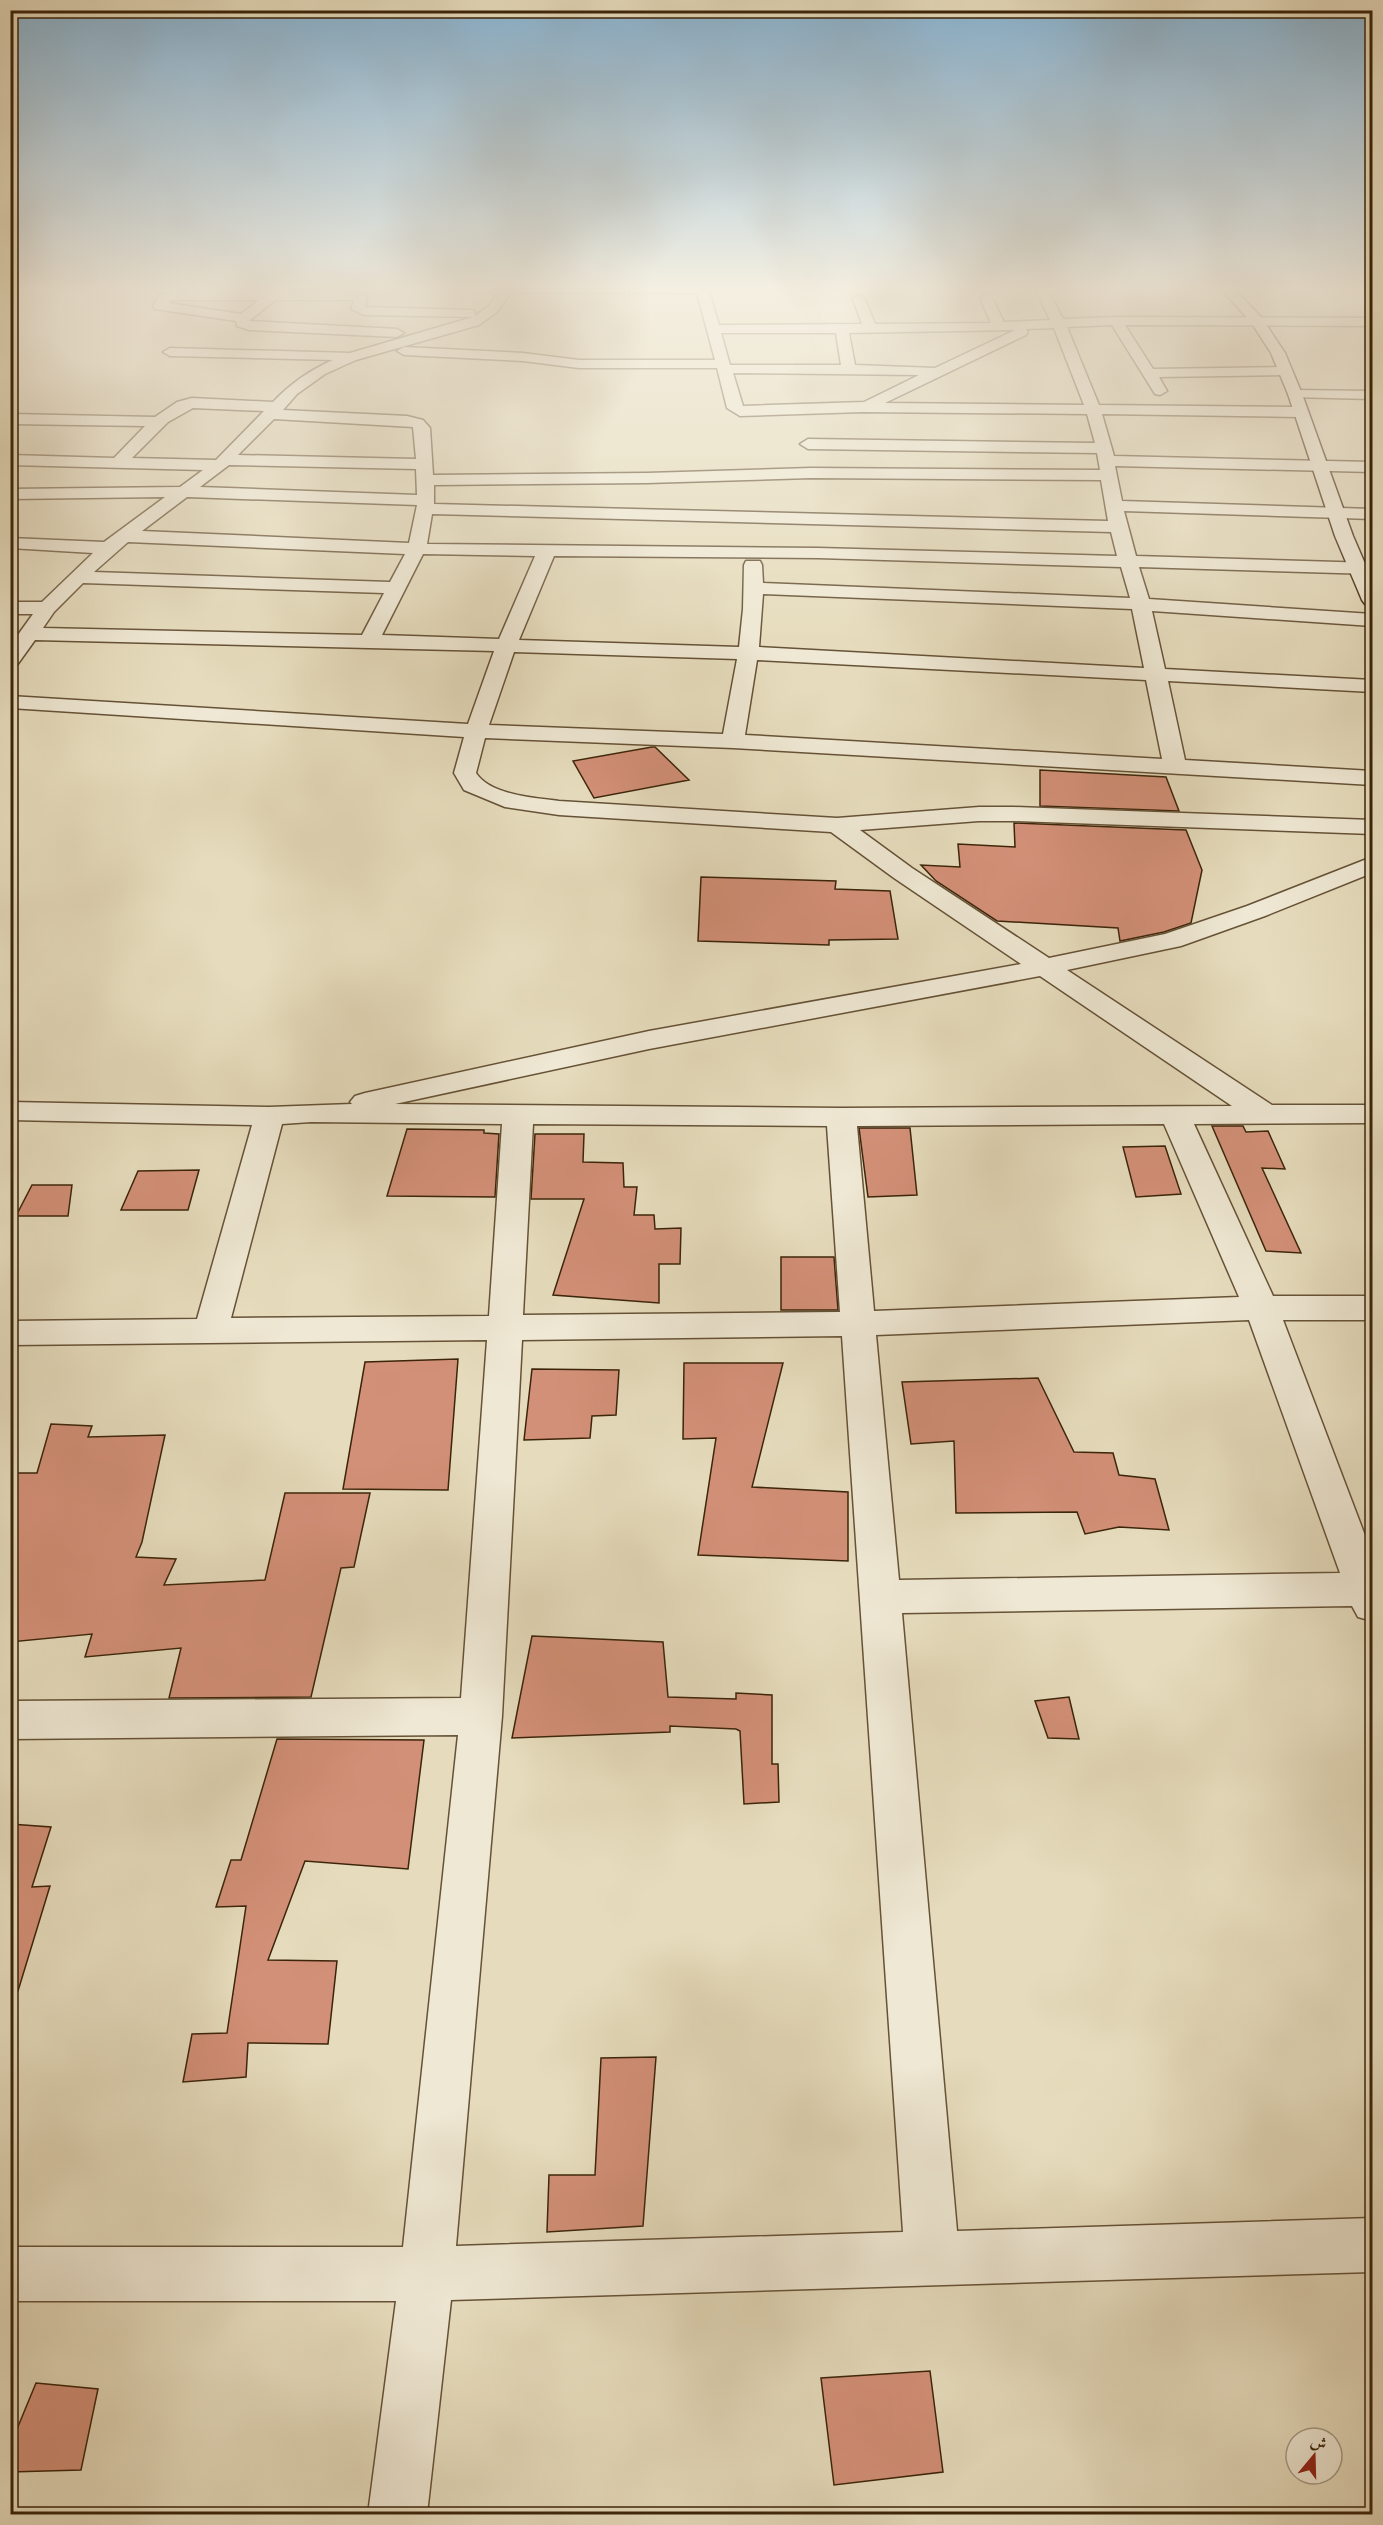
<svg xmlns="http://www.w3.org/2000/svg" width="1383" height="2525" viewBox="0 0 1383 2525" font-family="'EB Garamond',Amiri,serif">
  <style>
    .building { fill: #d39078; stroke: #3b2409; stroke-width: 1.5 }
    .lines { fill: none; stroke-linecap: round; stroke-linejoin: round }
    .street-casing { stroke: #665236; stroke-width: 3 }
    .secondary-casing { stroke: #3b2409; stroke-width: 3 }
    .street { fill: #efe8d4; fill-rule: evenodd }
    .secondary { fill: #efe8d4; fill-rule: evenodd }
  </style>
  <rect width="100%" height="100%" fill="#e6dcbd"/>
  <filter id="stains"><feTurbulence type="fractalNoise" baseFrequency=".00333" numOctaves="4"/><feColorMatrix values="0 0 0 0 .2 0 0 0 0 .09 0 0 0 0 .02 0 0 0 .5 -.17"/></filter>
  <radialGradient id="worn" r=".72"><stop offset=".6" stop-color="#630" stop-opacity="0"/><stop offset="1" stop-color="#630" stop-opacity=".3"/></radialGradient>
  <path class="building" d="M652,747h3l34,33 -95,18 -21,-37z
    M1040,770l126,7 13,34 -139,-5z
    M1014,823l172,7 16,40 -11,53 -27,9 -44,9 -2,-13 -121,-7 -61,-40 -15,-16 39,2 -2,-23 57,3z
    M701,877l135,4 -1,8 55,2 8,48 -69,1v5l-131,-4z
    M1212,1126h31l3,6 22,-1 17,38 -23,-1 39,85 -35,-2z
    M859,1128h51l7,67 -49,2z
    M407,1129l77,1v3l15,1 -4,63 -108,-1z
    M535,1134h49l-1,28 40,1 1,24h13l-3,28h20l1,14 26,-1 -1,36h-21v39l-106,-8 31,-96h-53z
    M1165,1146l16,48 -45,3 -13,-50z
    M199,1170l-11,40h-67l17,-39z
    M32,1185h40l-4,31h-52z
    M781,1257h53l4,53h-57z
    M458,1359l-10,131 -105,-1 22,-127z
    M684,1363h99l-31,124 96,5v69l-150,-6 18,-117 -33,1z
    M532,1369l87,1 -3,45 -24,1 -2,22 -66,2z
    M1038,1378l36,74 39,1 6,22 36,4 14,51 -50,-3 -34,7 -8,-22 -121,1 -2,-72 -43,3 -9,-62z
    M51,1424l41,2 -4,11 77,-2 -23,107 -6,15 40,2 -12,26 101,-5 20,-87h85l-16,74 -13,1 -30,129 -142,1 12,-50 -96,9 7,-23 -82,8v-169h27z
    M532,1636l131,6 5,55 68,2v-6l36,2v69h6l1,38 -35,2 -4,-73 -4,-2 -66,-3v6l-158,6z
    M1069,1697l10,42 -31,-1 -13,-37z
    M277,1739l147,1 -16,129 -103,-8 -37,99 69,1 -9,83 -80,-1 -2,34 -63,5 9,-48 35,-1 19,-127 -30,1 15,-47h10z
    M10,1824l41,3 -19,60 18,-1 -32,105 -8,-1z
    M656,2057l-13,169 -96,6 2,-57h46l6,-117z
    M930,2371l13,101 -109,13 -13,-107z
    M36,2383l62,6 -17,81 -71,2v-26z"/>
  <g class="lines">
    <defs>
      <path id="street" d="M408,288h300l11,37 143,-1 -9,-25 6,-4 6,4 10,25 116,-1 -11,-25 6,-4 6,4 12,24 46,-2 -15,-32h12l16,31 53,-2 256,1v8l-247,-1 28,44 132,-2 7,4 -7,4 -126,2 8,14 -7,4 -5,-1 -43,-69 -45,2 32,78 201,2 8,5 -8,5 -198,-3 12,42 258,6v10l-257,-6 7,35 250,8v10l-248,-8 12,45 236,7v11l-233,-7 10,32 223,15v12l-220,-15 13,58 207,11v12l-204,-11 17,79 187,11v14l-639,-37 -248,-10 -9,35c14,22 59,25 83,28l278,17 142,-11h35l358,13v14l-358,-13h-35l-119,9 52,38 137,90 116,-24 82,-28 125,-49v16l-107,43 -84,30 -114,24 205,135h100v18l-178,1 79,172h99v24h-89l89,234v67l-14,-4 -6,-11 -450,7 55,618 415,-13v54l-921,28 -24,214h-59l28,-213h-386v-54h393l55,-512 -448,4v-38l451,-3 26,-358 -477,5v-24l187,-2 55,-194 -242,-5v-18l259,5 83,-3 -2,-2 5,-6 10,-3 284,-62 372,-67 -127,-86 -63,-46 -272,-17 -54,-8 -41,-17 -10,-17 10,-36 -454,-29v-12l458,28 26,-73 -459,-11 -18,25 -7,2v-21l23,-32h-23v-12h32l51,-49 -83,-5v-10l94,4 61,-45 -155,2v-10l170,-2 23,-17 -193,-5v-10l104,3 31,-32 -135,-2v-10l145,3 22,-15 15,-4 81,4c17,-18 37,-32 60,-42l-163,-4 -7,-4 7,-4 180,5 123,-36 -109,-2 -13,-6 3,-9h-79l-26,21 148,8 7,4 -7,4 -148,-7 -12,-4 -1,-5 -81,-12 -2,-3 6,-11 14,-3h183l11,6 -2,9 105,3 5,1v5l14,-10 10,-14h-85zM511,292l186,1 18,67h-136l-56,-7 -119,-6 -7,4 7,4 119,6 56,7h138l10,40 13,8 123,-4 224,2 8,29 -287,-4 -8,5 8,5 289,4 3,17 -289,-2 -164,5 -214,2 -3,-47 -7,-8 -16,-4 -124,-6 14,-16 28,-20 31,-14 123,-35 19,-14zM173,300h86l-18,14 -73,-11zM1054,328l30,77 -199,-2 141,-68 2,-3 -2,-3zM1015,330l-80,38 -80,-3 -6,-32zM721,333h115l5,32h-111zM733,373l186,2 -55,27 -121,4zM193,408l71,3 -48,49 -84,-2 36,-36zM274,419l139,8 3,32 -178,-4zM229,465l187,4 1,26 -217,-8zM811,478l290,2 7,41 -674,-17v-19l213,-2zM187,497l230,8 -8,38 -267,-12zM432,514l679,18 6,24 -299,-8 -391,-4zM128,542l277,12 -15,28 -296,-10zM423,554l112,2 -36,83 -117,-4zM554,556l264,2 303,9 9,31 -367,-15 -1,-18 -2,-4h-14l-2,4 -1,44 -4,38 -220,-7zM83,583l301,10 -22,42 -319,-7 11,-16zM763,594l369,15 12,59 -385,-21zM514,652l223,7 -14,75 -234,-9zM757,660l389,20 16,79 -417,-24zM1040,976l192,130 -391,2 -446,-4 254,-55zM311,1122l191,2 -13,192 -258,2 51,-194zM533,1124l294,2 13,186 -317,3zM1164,1124l75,173 -365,14 -17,-185zM1249,1320l91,253 -441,7 -23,-245zM842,1336l61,896 -447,14 46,-530 20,-376z
        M1295,390l77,1v8l-82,-2 -2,-3 2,-3z"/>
      <path id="secondary" d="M1220,288h13l28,29 24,36 17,41 51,142 19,44v26l-7,-2 -3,-4 -27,-64 -47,-142 -17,-41 -20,-31z"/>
    </defs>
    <use href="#street" class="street-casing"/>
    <use href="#secondary" class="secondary-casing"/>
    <use href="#street" class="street"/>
    <use href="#secondary" class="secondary"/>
  </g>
  <linearGradient id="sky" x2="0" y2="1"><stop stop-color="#89b6d6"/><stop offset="0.45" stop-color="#f4efe1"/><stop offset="1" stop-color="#f4efe1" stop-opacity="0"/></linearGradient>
  <rect width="1383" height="641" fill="url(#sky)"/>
  <rect width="1383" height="2525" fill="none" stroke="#e6dcbd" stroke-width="36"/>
  <rect x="12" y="12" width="1359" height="2501" fill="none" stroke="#3b2409" stroke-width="3"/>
  <rect x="18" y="18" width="1347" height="2489" fill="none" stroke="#3b2409" stroke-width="1.5"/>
  <g transform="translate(1314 2456) rotate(19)"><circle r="28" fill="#efe8d4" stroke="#a79a83" stroke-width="1.5"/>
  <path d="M0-4.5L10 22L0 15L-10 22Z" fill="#8f2418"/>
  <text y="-9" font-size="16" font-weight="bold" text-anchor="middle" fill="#3b2409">ش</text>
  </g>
  <rect width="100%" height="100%" filter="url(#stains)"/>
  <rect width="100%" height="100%" fill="url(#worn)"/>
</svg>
